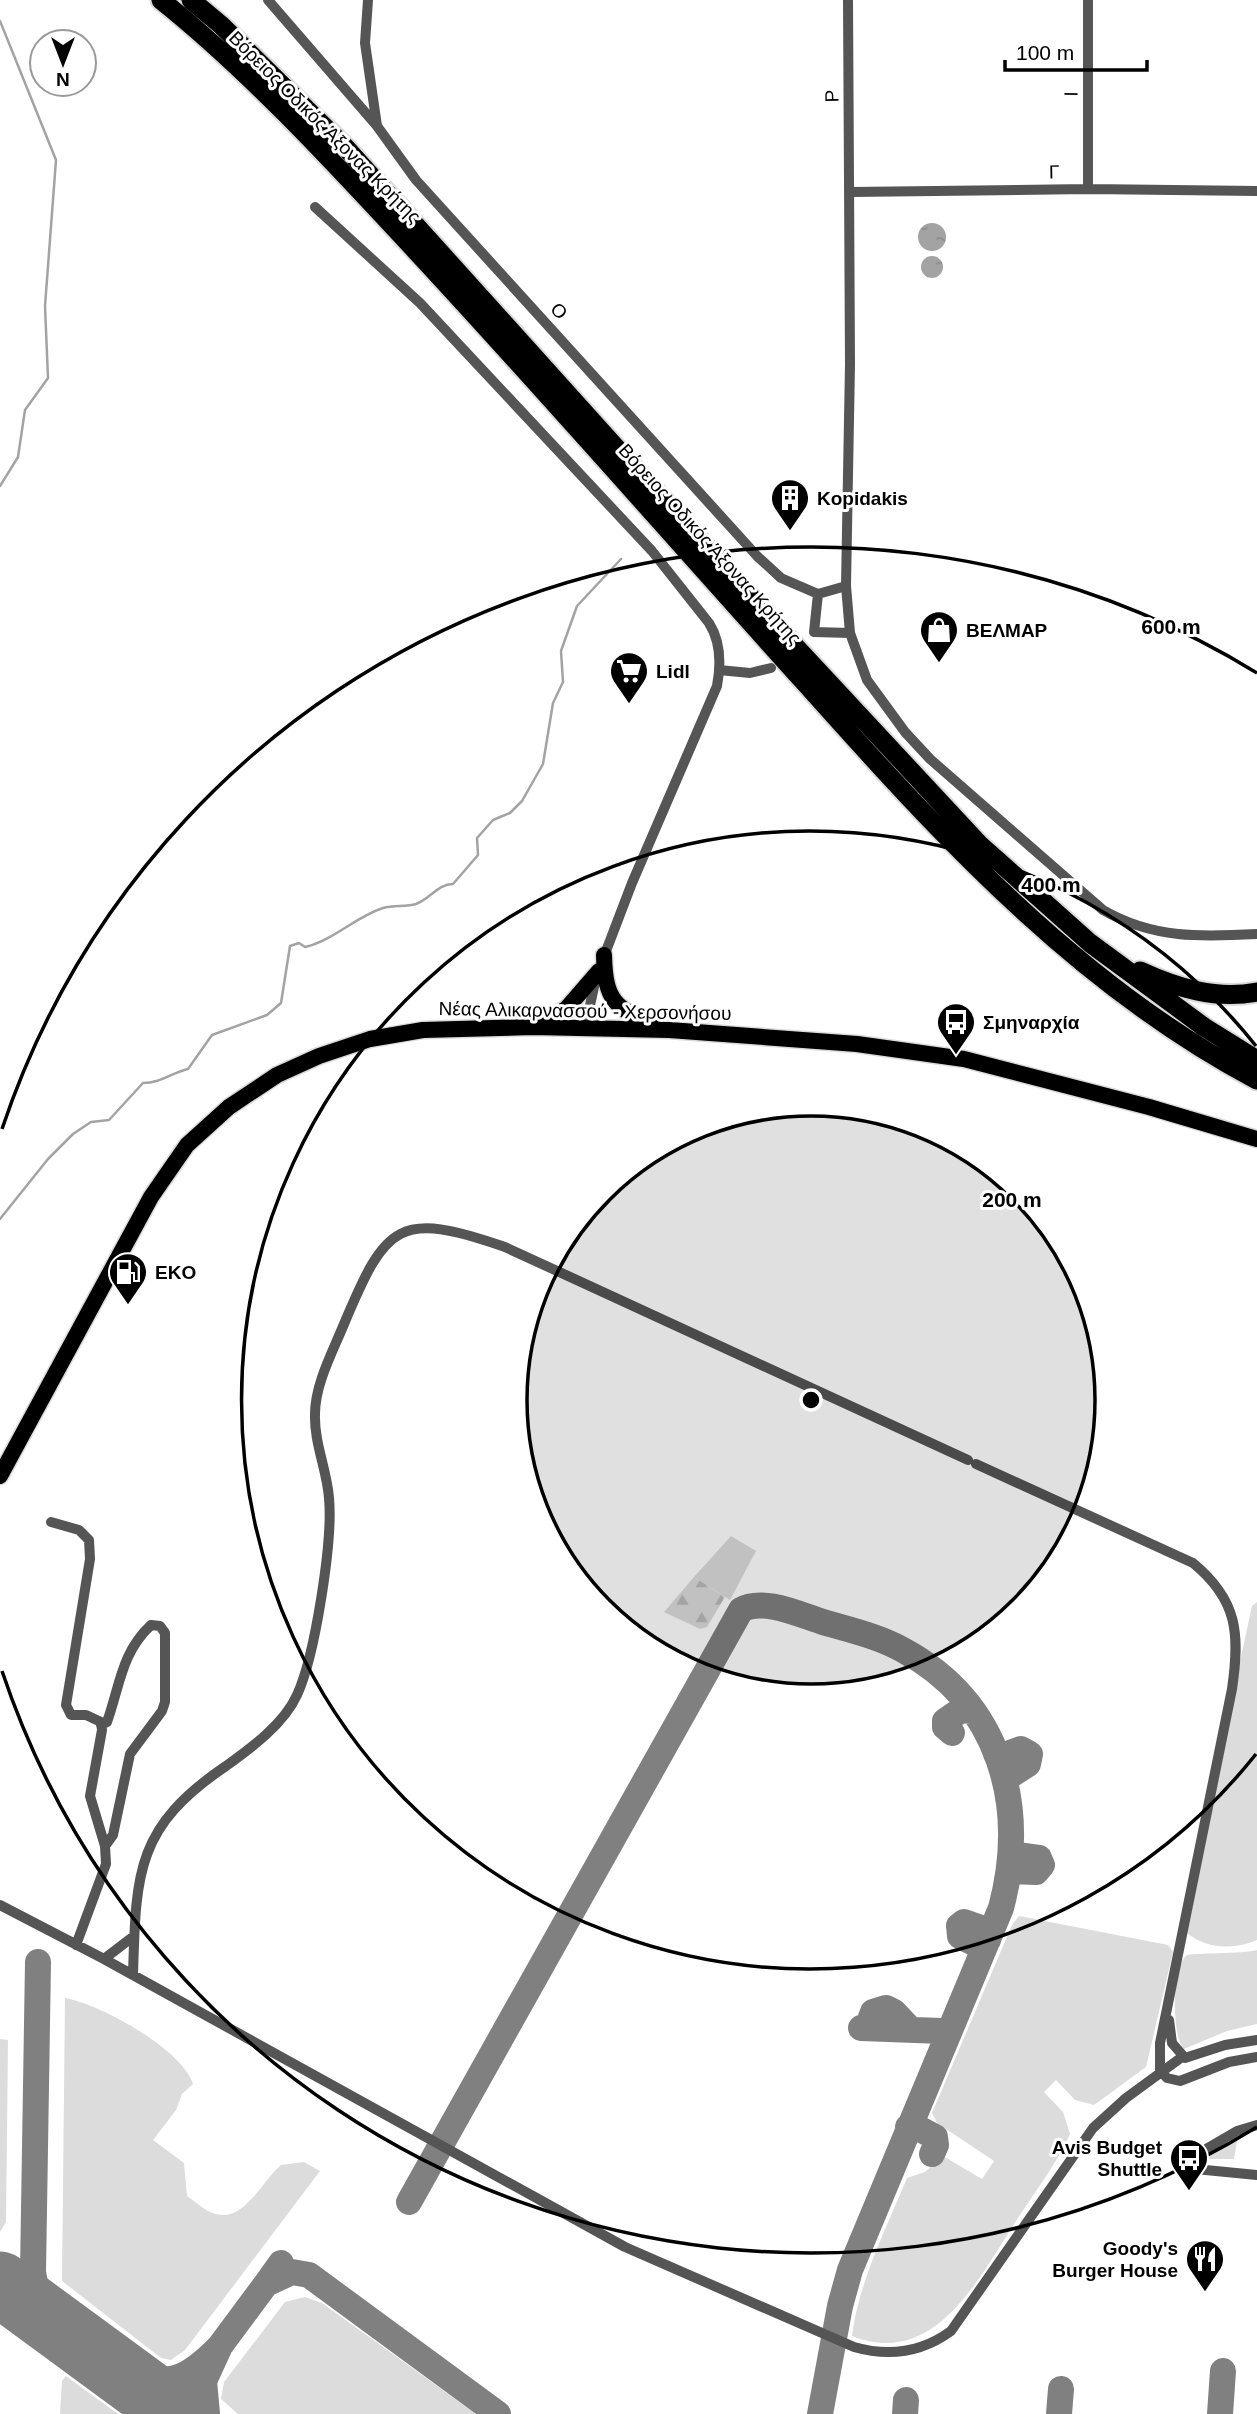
<svg xmlns="http://www.w3.org/2000/svg" width="1257" height="2414" viewBox="0 0 1257 2414" font-family="Arial,sans-serif">
  <style>
    .green { fill: #dcdcdc }
    .forest { fill: url(#forest-firs) }
    .water { fill: url(#water-ripples) }
    .lines { fill: none; stroke-linecap: round; stroke-linejoin: round }
    .stream { stroke: #a3a3a3; stroke-width: 2.5 }
    .taxiway { stroke: #808080; stroke-width: 26 }
    .runway { stroke: #808080; stroke-width: 65 }
    .primary-casing { stroke: #dbdbdb; stroke-width: 19 }
    .highway-casing { stroke: #dbdbdb; stroke-width: 23 }
    .street { stroke: #555; stroke-width: 10 }
    .primary { stroke: #000; stroke-width: 16 }
    .highway { stroke: #000; stroke-width: 19 }
    .ring { fill: none; stroke: #000; stroke-width: 3.5 }
    .labels { text-anchor: middle; dominant-baseline: central; stroke-width: 6; stroke-linejoin: round; paint-order: stroke }
    .street-label { font-size: 19px; fill: #000; stroke: #fff }
    .poi-label { font-size: 19px; font-weight: bold; fill: #000; stroke: #fff; text-anchor: start }
    .centre { fill: #000; stroke: #fff; stroke-width: 3.5 }
    .ring-label { font-size: 21px; text-anchor: middle; font-weight: bold; fill: #000; stroke: #fff; stroke-width: 6; stroke-linejoin: round; paint-order: stroke }
  </style>
  <defs>
    <pattern id="forest-firs" width="22" height="20" patternUnits="userSpaceOnUse" patternTransform="scale(1.75)"><rect width="22" height="20" fill="#dcdcdc"/><path d="M5 1l3.5 6h-7zM16 11l3.5 6h-7z" fill="#bbb"/></pattern>
    <pattern id="water-ripples" width="26" height="14" patternUnits="userSpaceOnUse" patternTransform="scale(1.75)"><rect width="26" height="14" fill="#a3a3a3"/><path d="M2 4q2-2 4 0t4 0M15 11q2-2 4 0t4 0" fill="none" stroke="#8b8b8b"/></pattern>
  </defs>
  <rect width="100%" height="100%" fill="#fff"/>
  <path class="green" d="M731,1536l25,15 -26,49 -36,-23z
    M1257,1602v338c-22,10 -51,9 -70,-7l55,-281 10,-46z
    M1019,1916l149,29 5,7 -27,115 -52,38 -19,-5 -19,-20 -12,12 19,20 7,22c-14,31 -36,59 -54,87 -37,57 -81,148 -164,115 7,-55 34,-107 55,-158l18,-6 18,-16 39,23 12,-18 -57,-38 -5,-10 80,-188z
    M1257,1950v74l-30,7 -43,18c-13,-13 -12,-84 3,-94 4,-2 56,-1 70,-5z
    M65,1998c35,6 117,51 128,86l-11,10 -6,16 -23,30 31,23 3,33c9,6 19,16 29,18 28,8 47,-34 65,-49l23,-3 16,9 -135,179 -14,10 -10,-2 -99,-77z
    M0,2039l8,1 -2,182 -6,10z
    M1235,2137l2,4 -3,18h-33v-4z
    M305,2297l17,6 154,111h-238l-17,-15 3,-17 61,-80z
    M66,2376l52,38h-58l2,-33z"/>
  <path class="forest" d="M694,1577l31,20 -18,30 -7,2 -36,-17z"/>
  <path class="water" d="M918 237a14 14 0 1 1 28 0a14 14 0 1 1-28 0Z
    M921 267a11 11 0 1 1 22 0a11 11 0 1 1-22 0Z"/>
  <g class="lines">
    <path class="stream" d="M0,21l56,139 -11,146 3,72 -23,32 -7,47 -18,29
      M0,1219l48,-60 25,-25 18,-12 18,-2 34,-37c18,0 28,-10 45,-14l24,-34 55,-20 14,-12 9,-57 9,-3 6,4c29,-7 50,-30 78,-39 11,-3 23,-1 33,-4 14,-5 22,-20 37,-20l25,-29 -1,-17 16,-18 17,-7 12,-12 21,-37 10,-61 10,-21 -2,-31 16,-45 44,-47"/>
    <path class="taxiway" d="M952,1733l-7,-6v-6l16,-11 11,1
      M996,1754l6,2 19,-7 9,5 -2,10 -23,15
      M1009,1871l27,1 6,-7 -3,-7 -22,-3 -5,-5
      M984,1948l-24,-12 -1,-10 5,-4 20,7 4,11
      M38,1962l-5,310 6,33 19,22
      M861,2028l81,3 4,5
      M873,2028l-3,-8 3,-8 13,-4 8,4 17,18
      M908,2127l10,1 17,9 1,8 -4,9
      M409,2202l332,-592c22,-13 59,5 82,12 27,8 55,14 80,28 98,53 125,156 98,258l-151,362 -10,36 -20,108
      M281,2263l-15,21 26,-12 17,3 189,139
      M220,2346l46,-62
      M120,2372c48,16 66,9 100,-26l-16,35 3,33
      M905,2414l1,-14
      M1059,2414l2,-25
      M1220,2414l3,-43"/>
    <path class="runway" d="M0,2284l177,130"/>
    <defs>
      <path id="primary" d="M604,955c1,46 11,54 53,70
        M536,1025l30,-16 33,-38
        M0,1476l151,-279 36,-52 42,-38 48,-32 42,-19 51,-17 53,-9 110,-3 136,3 188,14 107,15 185,48 108,32"/>
      <path id="highway" d="M161,0c90,72 176,166 254,250 132,142 260,289 390,433 134,150 272,302 452,397
        M191,0l30,25 126,124 434,482 198,213 111,99 114,84 53,33
        M1140,971c37,17 76,29 117,21"/>
    </defs>
    <use href="#primary" class="primary-casing"/>
    <use href="#highway" class="highway-casing"/>
    <path class="street" d="M268,0l109,126 39,54 341,376 24,22 37,16
      M368,0l-3,43 12,83
      M848,0l2,364 -4,222 4,47 17,47 38,52 25,27 173,151c50,29 99,27 154,24
      M1088,189v-189
      M851,192l237,-3 169,2
      M315,207l105,96 232,248 57,72c12,19 12,42 8,63l-85,197 -29,76
      M818,594l-4,38 36,1
      M818,594l28,-8
      M719,670l31,3 21,-5
      M585,1028l11,-50
      M976,1464l217,99c45,37 47,71 39,126l-72,354v27l7,8 13,3 49,-19 28,-5
      M51,1522l28,8 10,10 1,19 -24,146 5,10h15l15,7 1,8 -12,66 15,50 1,18 -30,81
      M101,1725l6,-3c13,-36 14,-69 44,-97l9,1 5,7v69l-3,9 -32,43 -17,81 -8,11
      M0,1905l104,54 521,288 229,100c35,10 67,6 97,-16l142,-203 33,-30 56,-41
      M104,1959l30,-23
      M133,1975c3,-103 3,-148 93,-209 25,-18 58,-42 71,-71 18,-39 36,-154 32,-197 -2,-28 -15,-55 -14,-84 0,-30 18,-63 29,-90 42,-100 54,-114 161,-77l463,213
      M1169,2020l3,23 13,15 40,-13 32,-5
      M1257,2125l-20,6 -55,32 3,5 72,7"/>
    <use href="#primary" class="primary"/>
    <use href="#highway" class="highway"/>
  </g>
  <circle cx="811" cy="1400" r="284" fill="#000" fill-opacity=".12"/>
  <g class="ring">
    <circle cx="811" cy="1400" r="284"/>
    <path d="M1256 1754A569 569 0 1 1 1256 1046"/>
    <path d="M1257 2127A853 853 0 0 1 2 1671M2 1129A853 853 0 0 1 1257 673"/>
  </g>
  <defs>
    <symbol id="building-pin" viewBox="-11 -11 22 30"><path d="M0 17L-7.5 6A9.5 9.5 0 1 1 7.5 6Z" fill="#000" stroke="#fff"/><path d="M-4-6H4V6H1V3H-1V6H-4ZM-2.5-4.3h1.7v1.8h-1.7ZM.8-4.3h1.7v1.8H.8ZM-2.5-1h1.7V.8h-1.7ZM.8-1h1.7V.8H.8Z" fill="#fff"/></symbol>
    <symbol id="shop-pin" viewBox="-11 -11 22 30"><path d="M0 17L-7.5 6A9.5 9.5 0 1 1 7.5 6Z" fill="#000" stroke="#fff"/><path d="M-5-2.5h2.3a2.7 3.5 0 0 1 5.4 0H5L5.5 6h-11ZM-1.5-2.5h3a1.5 2.3 0 0 0-3 0Z" fill="#fff"/></symbol>
    <symbol id="supermarket-pin" viewBox="-11 -11 22 30"><path d="M0 17L-7.5 6A9.5 9.5 0 1 1 7.5 6Z" fill="#000" stroke="#fff"/><path d="M-6-5.5h2.5l.6 2H6L4.5 2H-2.5L-4.4-4H-6ZM-1.5 3.2a1.3 1.3 0 1 0 .1 0ZM3 3.2a1.3 1.3 0 1 0 .1 0Z" fill="#fff"/></symbol>
    <symbol id="bus-pin" viewBox="-11 -11 22 30"><path d="M0 17L-7.5 6A9.5 9.5 0 1 1 7.5 6Z" fill="#000" stroke="#fff"/><path d="M-5-6H5V4H4V6H2V4H-2V6H-4V4H-5ZM-3.5-4V0h7V-4ZM-3.5 1.2v1.5H-2V1.2ZM2 1.2v1.5H3.5V1.2Z" fill="#fff"/></symbol>
    <symbol id="fuel-pin" viewBox="-11 -11 22 30"><path d="M0 17L-7.5 6A9.5 9.5 0 1 1 7.5 6Z" fill="#000" stroke="#fff"/><path d="M-5.5-6h7V0h2V4h1.3V-2.5L3-4.5l.8-.8L6-3V5H2.5V1h-1V6h-7ZM-4.2-4.7v3.2H.2V-4.7Z" fill="#fff"/></symbol>
    <symbol id="restaurant-pin" viewBox="-11 -11 22 30"><path d="M0 17L-7.5 6A9.5 9.5 0 1 1 7.5 6Z" fill="#000" stroke="#fff"/><path d="M-5-6h1v4h1v-4h1v4h1v-4h1v5L-1.5 .5V6h-2V.5L-5-1ZM5-6V6H3V1.5H1.5Q1.5-4 5-6Z" fill="#fff"/></symbol>
  </defs>
  <g fill-rule="evenodd">
    <use href="#building-pin" x="768" y="476" width="44" height="60"/>
    <use href="#shop-pin" x="917" y="608" width="44" height="60"/>
    <use href="#supermarket-pin" x="607" y="649" width="44" height="60"/>
    <use href="#bus-pin" x="934" y="1000" width="44" height="60"/>
    <use href="#fuel-pin" x="106" y="1250" width="44" height="60"/>
    <use href="#bus-pin" x="1167" y="2136" width="44" height="60"/>
    <use href="#restaurant-pin" x="1183" y="2237" width="44" height="60"/>
  </g>
  <g class="labels">
    <g class="street-label">
      <text transform="translate(1071 94) rotate(-89)">Ι</text>
      <text transform="translate(832 96) rotate(-91)">Ρ</text>
      <text transform="translate(325 127) rotate(45)">Βόρειος Οδικός Άξονας Κρήτης</text>
      <text transform="translate(1054 172) rotate(-1)">Γ</text>
      <text transform="translate(559 311) rotate(48)">Ο</text>
      <text transform="translate(710 544) rotate(48)">Βόρειος Οδικός Άξονας Κρήτης</text>
      <text transform="translate(585 1011) rotate(1)">Νέας Αλικαρνασσού - Χερσονήσου</text>
    </g>
    <g class="poi-label">
      <text x="817" y="498">Kopidakis</text>
      <text x="966" y="630">ΒΕΛΜΑΡ</text>
      <text x="656" y="671">Lidl</text>
      <text x="983" y="1022">Σμηναρχία</text>
      <text x="155" y="1272">EKO</text>
      <text x="1162" y="2147" text-anchor="end">Avis Budget<tspan x="1162" dy="22">Shuttle</tspan></text>
      <text x="1178" y="2248" text-anchor="end">Goody's<tspan x="1178" dy="22">Burger House</tspan></text>
    </g>
  </g>
  <circle cx="811" cy="1400" r="10" class="centre"/>
  <g class="ring-label">
    <text x="1171" y="634">600 m</text>
    <text x="1051" y="892">400 m</text>
    <text x="1012" y="1207">200 m</text>
  </g>
  <g transform="translate(63 63) rotate(180)"><circle r="33" fill="#ffffff" stroke="#999999" stroke-width="2"/>
  <path d="M0-5L12 26L0 18L-12 26Z" fill="#000000"/>
  <text y="-10" font-size="19" font-weight="bold" text-anchor="middle" fill="#000000">N</text>
  </g>
  <path d="M1005 60v10h142v-10" fill="none" stroke="#000000" stroke-width="3.5"/>
  <text x="1016" y="60" font-size="21" fill="#000000" stroke="#ffffff" stroke-width="5" paint-order="stroke">100 m</text>
</svg>
